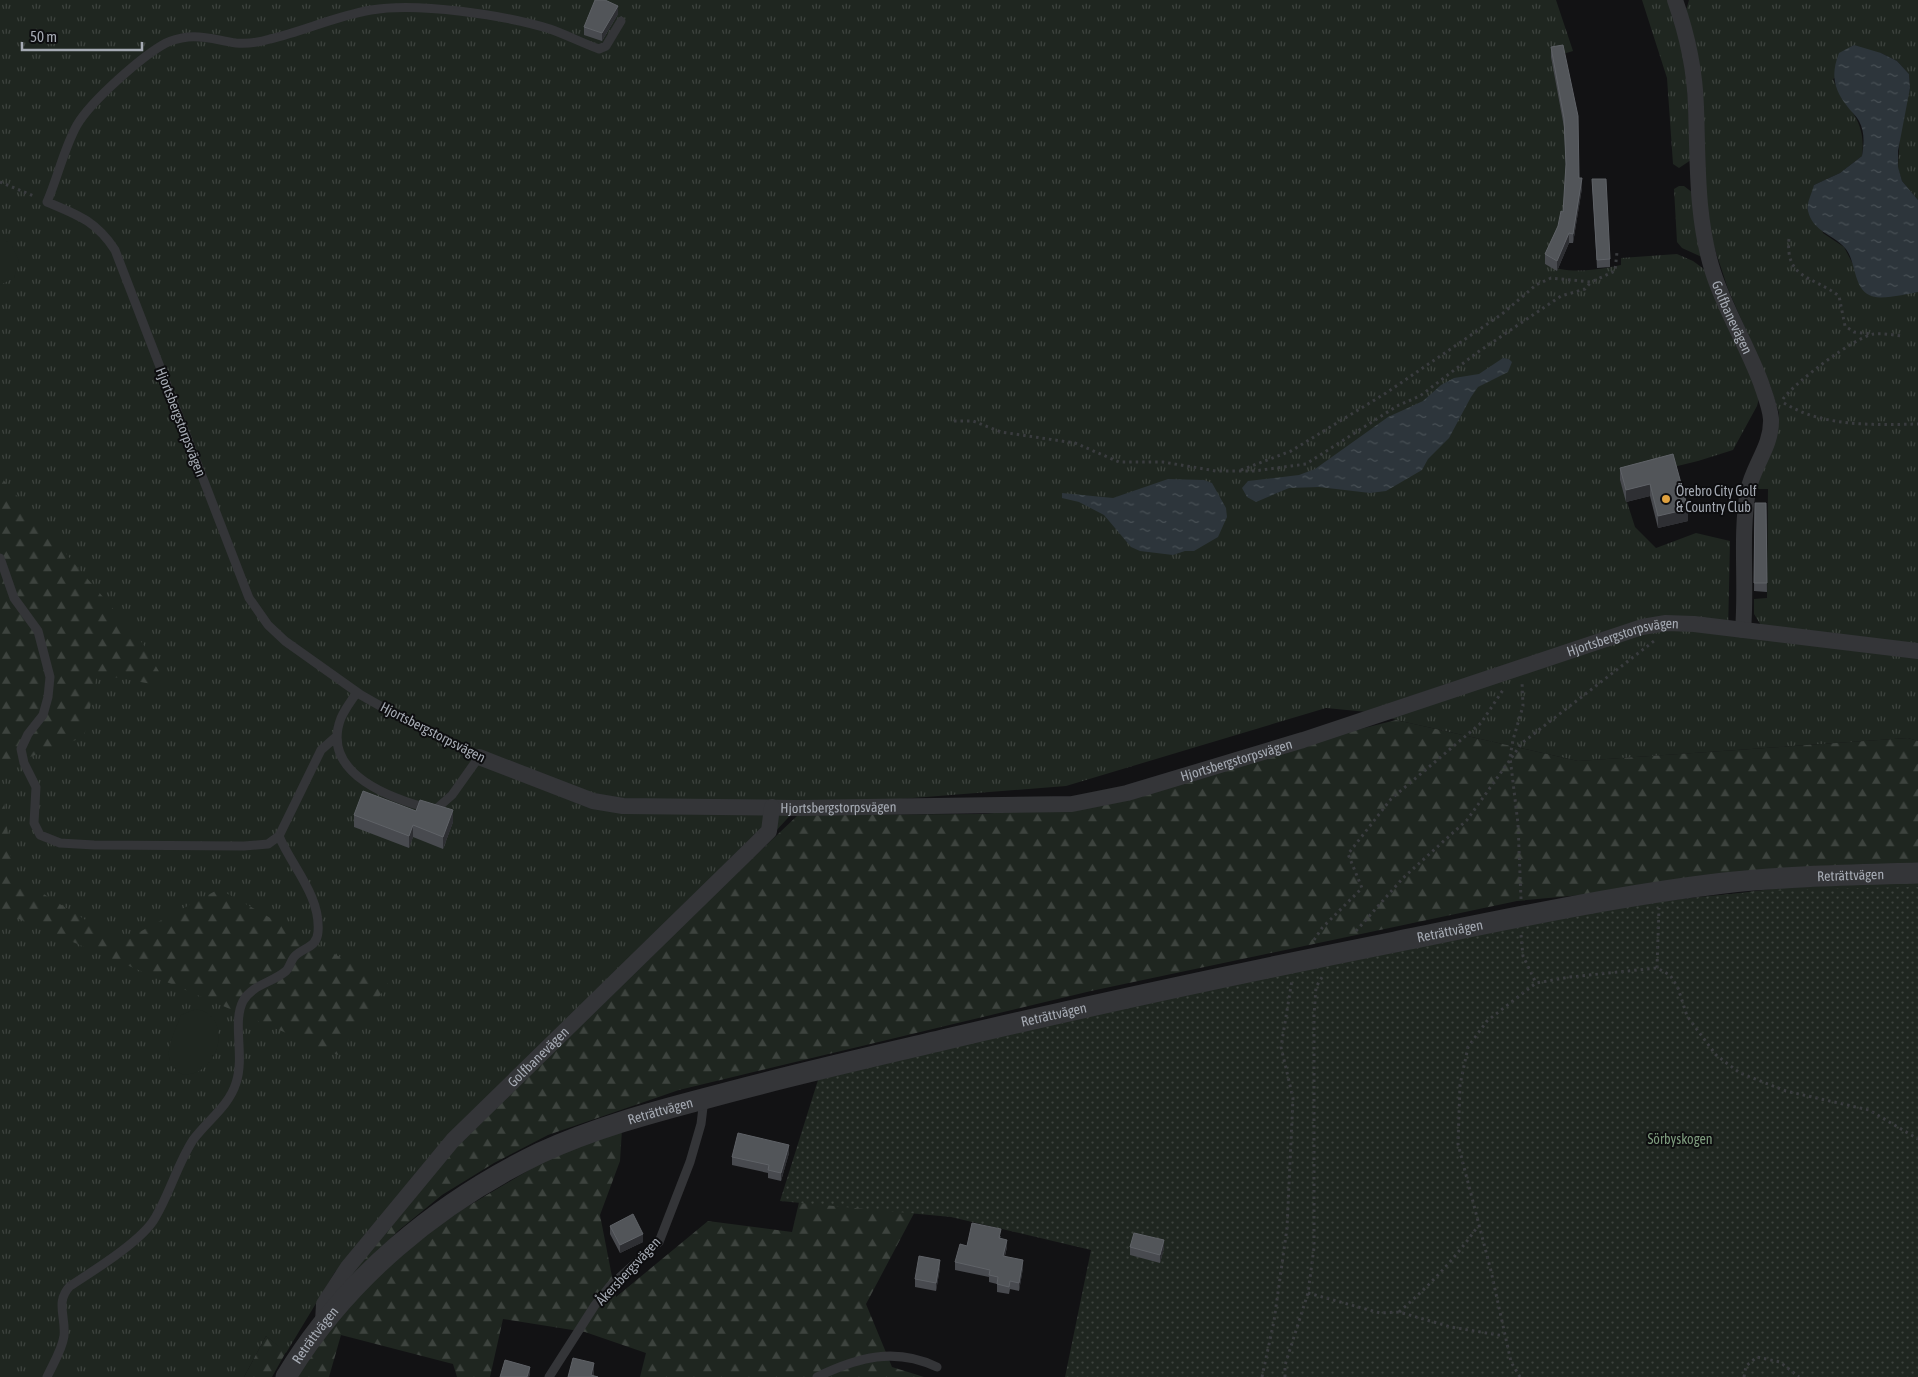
<svg xmlns="http://www.w3.org/2000/svg" width="1918" height="1377" viewBox="0 0 1918 1377" font-family="'Asap Condensed',sans-serif">
  <style>
    .grass { fill: url(#grass-tufts) }
    .forest { fill: url(#forest-firs) }
    .park { fill: url(#park-dots) }
    .garden { fill: #1f2620 }
    .water { fill: url(#water-ripples) }
    .lines { fill: none; stroke-linecap: round; stroke-linejoin: round }
    .path { stroke: #3a3c3f; stroke-width: 3; stroke-dasharray: 2.5 4; stroke-linecap: butt }
    .service { stroke: #343538; stroke-width: 9 }
    .minor { stroke: #343538; stroke-width: 16 }
    .tertiary { stroke: #343538; stroke-width: 21 }
    .wall { fill: #484a4f }
    .shaded-wall { fill: #2e2f33 }
    .building { fill: #525559; stroke: #5f6267 }
    .poi-dot { fill: #dfa13f; stroke: #0d0d0f; stroke-width: 2 }
    .labels { text-anchor: middle; dominant-baseline: central; stroke-width: 4; stroke-linejoin: round; paint-order: stroke }
    .street-label { font-size: 14px; fill: #a5aab3; stroke: #0d0d0f }
    .poi-label { font-size: 14px; fill: #a5aab3; stroke: #0d0d0f; text-anchor: start }
    .park-label { font-size: 14px; fill: #7e9c7e; stroke: #0d0d0f }
  </style>
  <defs>
    <pattern id="grass-tufts" width="24" height="20" patternUnits="userSpaceOnUse" patternTransform="scale(1.25)"><rect width="24" height="20" fill="#1f2620"/><path d="M3 7l-1-3M5 7V3M7 7l1-3M15 17l-1-3M17 17v-4M19 17l1-3" fill="none" stroke="#3d433e"/></pattern>
    <pattern id="forest-firs" width="22" height="20" patternUnits="userSpaceOnUse" patternTransform="scale(1.25)"><rect width="22" height="20" fill="#1f2620"/><path d="M5 1l3.5 6h-7zM16 11l3.5 6h-7z" fill="#3d433e"/></pattern>
    <pattern id="park-dots" width="8" height="8" patternUnits="userSpaceOnUse" patternTransform="scale(1.25)"><rect width="8" height="8" fill="#1f2620"/><path d="M2 2h.1M6 6h.1" fill="none" stroke="#3d433e" stroke-width="1.8" stroke-linecap="round"/></pattern>
    <pattern id="water-ripples" width="26" height="14" patternUnits="userSpaceOnUse" patternTransform="scale(1.25)"><rect width="26" height="14" fill="#2d353b"/><path d="M2 4q2-2 4 0t4 0M15 11q2-2 4 0t4 0" fill="none" stroke="#485055"/></pattern>
  </defs>
  <rect width="100%" height="100%" fill="#121214"/>
  <path class="grass" d="M0,0h1556l17,51 -10,3 3,119 -2,38 -19,53c21,11 53,6 76,1v-7l56,-4 16,7 15,11 52,122 -3,12 -24,44 -35,11 -78,19 15,47 21,21 40,-15 34,8 -2,93 190,22v85l-10,-3 -330,23 -182,-41 -18,-7 -52,-5 -260,78 -268,21 -73,79 -390,386 -49,81 -20,-17 -22,41h-244z
    M1642,0h27l17,60 5,100 -12,8 -6,-4 -6,-86z
    M1689,0h229v200l-16,-19 -4,-13 2,-36 10,-44 -1,-14 -12,-13 -16,-8 -48,26c13,31 34,39 29,77l-22,17 -26,12 9,48 21,14 25,48 9,2 40,-5v353l-156,-18 -8,-13v-15l13,-1 1,-109h-10v-7l19,-47 2,-22 -9,-28 -42,-96 -17,-52 -25,-226z
    M1679,186h5l9,7 11,65 -22,-10 -5,-6 -3,-53z"/>
  <path class="forest" d="M0,476l143,168 25,43 -71,-13 -13,63 -84,31z
    M1396,720l182,41 330,-23 10,3v123l-401,37 -426,90 -412,99 -131,45 -54,28 -52,32 -44,36 -63,65 120,-155 343,-326 185,-1 115,-10 219,-64z
    M0,770l13,105 108,67 98,-53 169,95 -50,71 -338,-144z
    M1918,881v496l-735,-136 -263,-39 -54,102 26,63 32,10h-284l6,-24 -61,-21 -82,-13 -13,58h-33l-4,-13 -112,-29 -12,42h-38l82,-100 75,-59 108,-64 66,-24 -2,31 -20,54 16,82 92,-76 84,11 37,-157 691,-155 277,-34z
    M266,1336l20,16 -14,25h-28z"/>
  <path class="park" d="M1918,887v490h-853l26,-127 -140,-33 -171,-16 38,-121c191,-47 383,-91 576,-128 83,-16 166,-36 249,-48 91,-14 183,-16 275,-17z"/>
  <path class="garden" d="M0,236l12,10 7,14 -5,18 -14,7z
    M196,1009c40,7 22,70 -14,65 -25,-13 -8,-39 -1,-59z"/>
  <path class="water" d="M1854,45l27,8 16,8 12,13 1,14 -12,63v16l4,14 16,19v92c-11,2 -40,9 -49,3 -16,-8 -13,-35 -24,-47 -12,-14 -32,-16 -37,-37 -2,-7 4,-18 6,-26l26,-12 22,-17c2,-12 3,-24 -3,-35 -3,-6 -8,-9 -12,-15 -14,-17 -16,-33 -8,-53z
    M1503,358l6,1 3,3 -4,10 -30,15 -7,10 -22,41 -21,21 -6,11 -36,21 -16,2 -51,-6 -30,1 -33,14 -9,-5 -5,-9 6,-7 51,-6 16,-6 73,-52 35,-16 18,-16 13,-7 25,-4z
    M1168,479l36,1 8,3 14,25 1,9 -9,20 -24,14h-9l-12,4 -33,-4 -9,-4 -27,-32 -25,-13 -17,-4v-5l51,5z"/>
  <g class="lines">
    <path class="path" d="M0,182l36,15
      M1789,239c-4,40 24,37 50,57l6,30 9,6 18,2
      M1783,399c11,-16 73,-63 91,-65 9,-1 19,1 28,2
      M1784,403c39,24 89,22 134,21
      M954,421h19l28,11 74,11 44,19h44l53,9h38l52,-7 91,-58 23,-10 58,-44 83,-56 24,-7 6,-7
      M1241,470l50,-19 95,-58 116,-79 34,-29 15,-7 40,4 24,-11 2,-19
      M1521,899l-3,-75 -8,-67 3,-17 10,-34 -1,-24
      M1356,931l47,-53 64,-58 55,-77 132,-102
      M1521,935l2,21 13,27
      M1314,940l8,-12 40,-40 -14,-34 43,-55 90,-76 22,-33
      M1657,968l2,-60
      M1308,1293l72,20 19,-1 52,15 53,9
      M1399,1312c31,-27 55,-52 79,-86
      M1262,1377l12,-56 13,-93 6,-130 -12,-51 11,-67
      M1285,1377v-12l23,-72 6,-45v-233l2,-28 8,-13
      M1520,1377l-9,-15 -20,-91 -33,-127 2,-59 8,-38 19,-26 49,-38 34,-6 87,-9 13,7 8,13 9,28 29,39 24,18 46,18 83,19 49,29
      M1744,1377l2,-11 11,-9 23,5 19,15"/>
    <path class="service" d="M0,558l14,40 24,33 12,46 -2,20 -5,18 -15,19 -7,15 3,14 12,24 -2,36 6,12 20,8 34,2 150,1 24,-2 11,-8 42,-86 16,-14
      M357,692c-5,8 -12,17 -16,26 -22,57 54,82 94,92l17,-15 27,-38 -74,-37 -44,-25 -76,-54 -17,-16 -19,-27 -134,-348c-19,-29 -37,-35 -68,-48 11,-25 17,-54 30,-77 14,-24 65,-69 89,-82 6,-3 15,-5 22,-6 17,-2 32,4 48,6 10,1 24,-1 34,-4 34,-8 66,-23 101,-29 47,-8 133,5 179,19 17,6 32,14 49,20l7,-3 15,-25
      M47,1377c6,-13 15,-27 17,-41 2,-20 -9,-34 6,-50 23,-15 72,-45 85,-68 15,-25 22,-53 38,-78 14,-19 36,-34 43,-57 9,-27 -4,-60 7,-82 10,-17 29,-18 43,-30 4,-4 5,-12 10,-16 9,-8 21,-8 22,-23 3,-36 -26,-65 -39,-96
      M549,1377l46,-72 15,-19 49,-44 31,-80 11,-38 3,-25
      M817,1377c41,-20 78,-30 120,-10"/>
    <g class="minor">
      <path id="s1" d="M1675,0c12,34 20,71 21,107 2,55 0,112 17,165 12,38 34,73 48,111 4,12 9,24 10,36 1,28 -18,46 -23,72 -8,45 -1,93 -5,139"/>
      <path id="s2" d="M479,757l114,44 30,5 175,2 274,-4 55,-11 176,-53 339,-113 24,-4 28,1 224,27"/>
      <path id="s3" d="M323,1322l1,-18 24,-37 105,-127 302,-295 14,-14 3,-24"/>
    </g>
    <path class="tertiary" id="s4" d="M286,1377c59,-98 151,-174 254,-224 54,-25 110,-40 167,-55 80,-22 160,-40 240,-59 149,-35 298,-67 448,-97 109,-22 219,-46 329,-59 64,-7 130,-8 194,-10"/>
  </g>
  <path class="wall" d="M618,14l-16,27 -18,-6v-8z
    M1551,47l28,131 3,10 -9,55h-4l-12,28 -12,-7v-10l13,-28 5,-14 3,-45 -2,-40 -13,-70z
    M1592,179l18,80v8l-13,1z
    M1673,454l15,67 -30,7 -8,-32 -24,6 -6,-22v-12z
    M1755,503h11l1,89 -13,-1z
    M416,811l37,11 -10,27 -30,-12 -4,11 -55,-21v-12z
    M789,1153l-8,28 -13,-3v-5l-36,-8v-8z
    M610,1226l33,16 -23,11 -10,-19z
    M1001,1236l-1,2 7,9 -2,9 18,12 -4,23 -9,-2 -1,5 -12,-2v-8l-8,-2v-5l-34,-7v-8l12,-16z
    M1130,1247l34,1 -4,15 -30,-8z
    M940,1268l-4,23 -21,-4v-8z"/>
  <path class="shaded-wall" d="M618,6v8l-16,27v-8z
    M1582,178v10l-9,55v-9z
    M1569,233v10l-12,28v-10z
    M1650,484v12l-24,6v-12z
    M1688,509v12l-30,7v-12z
    M453,810v12l-10,27v-12z
    M413,825v12l-4,11v-12z
    M789,1145v8l-8,28v-8z
    M643,1234v8l-23,11v-8z
    M1007,1240v7l-4,16v-7z
    M1164,1240v8l-4,15v-8z
    M940,1260v8l-4,23v-8z
    M1023,1260v8l-4,23v-8z
    M594,1363v12l-1,2 -2,-2z
    M530,1367v8l-1,2h-2z"/>
  <path class="building" d="M595,0h10l13,6 -16,27 -18,-6z
    M1563,45l15,71 1,62h3l-9,56 -4,-1 -12,28 -12,-7 13,-28 3,-15 2,1 3,-48 -2,-46 -13,-71z
    M1592,179h14l4,80 -13,1z
    M1673,454l15,55 -30,7 -8,-32 -24,6 -6,-22z
    M1755,503h11l1,80h-13z
    M363,791l53,20 4,-11 33,10 -10,27 -30,-12 -4,11 -55,-21z
    M738,1133l51,12 -8,28 -13,-3 1,-5 -37,-8z
    M633,1214l10,20 -23,11 -10,-19z
    M972,1223l29,6 -2,9 8,2 -4,16 20,4 -4,23 -9,-2 -1,6 -12,-3 1,-7 -9,-2 1,-5 -35,-8 5,-18 7,2z
    M1134,1233l30,7 -4,15 -30,-8z
    M919,1256l21,4 -4,23 -21,-4z
    M573,1358l21,5 -3,12 7,2h-30z
    M505,1360l25,7 -3,10h-27z"/>
  <circle class="poi-dot" cx="1666" cy="499" r="5"/>
  <g class="labels">
    <g class="street-label">
      <text stroke="none"><textPath href="#s1" startOffset="325">Golfbanevägen</textPath></text>
      <text transform="translate(181 422) rotate(69)">Hjortsbergstorpsvägen</text>
      <text stroke="none"><textPath href="#s2" startOffset="1178">Hjortsbergstorpsvägen</textPath></text>
      <text transform="translate(433 732) rotate(27)">Hjortsbergstorpsvägen</text>
      <text stroke="none"><textPath href="#s2" startOffset="772">Hjortsbergstorpsvägen</textPath></text>
      <text stroke="none"><textPath href="#s2" startOffset="368">Hjortsbergstorpsvägen</textPath></text>
      <text stroke="none"><textPath href="#s4" startOffset="1686">Reträttvägen</textPath></text>
      <text stroke="none"><textPath href="#s4" startOffset="1281">Reträttvägen</textPath></text>
      <text stroke="none"><textPath href="#s4" startOffset="876">Reträttvägen</textPath></text>
      <text stroke="none"><textPath href="#s3" startOffset="346">Golfbanevägen</textPath></text>
      <text stroke="none"><textPath href="#s4" startOffset="471">Reträttvägen</textPath></text>
      <text transform="translate(628 1271) rotate(-47)">Åkersbergsvägen</text>
      <text stroke="none"><textPath href="#s4" startOffset="51">Reträttvägen</textPath></text>
    </g>
    <g class="poi-label">
      <text x="1676" y="491">Örebro City Golf<tspan x="1676" dy="16">&amp; Country Club</tspan></text>
    </g>
    <g class="park-label">
      <text x="1680" y="1139">Sörbyskogen</text>
    </g>
  </g>
  <path d="M22 42v8h120v-8" fill="none" stroke="#a5aab3" stroke-width="2.5"/>
  <text x="30" y="42" font-size="15" fill="#a5aab3" stroke="#0d0d0f" stroke-width="4" paint-order="stroke">50 m</text>
</svg>
